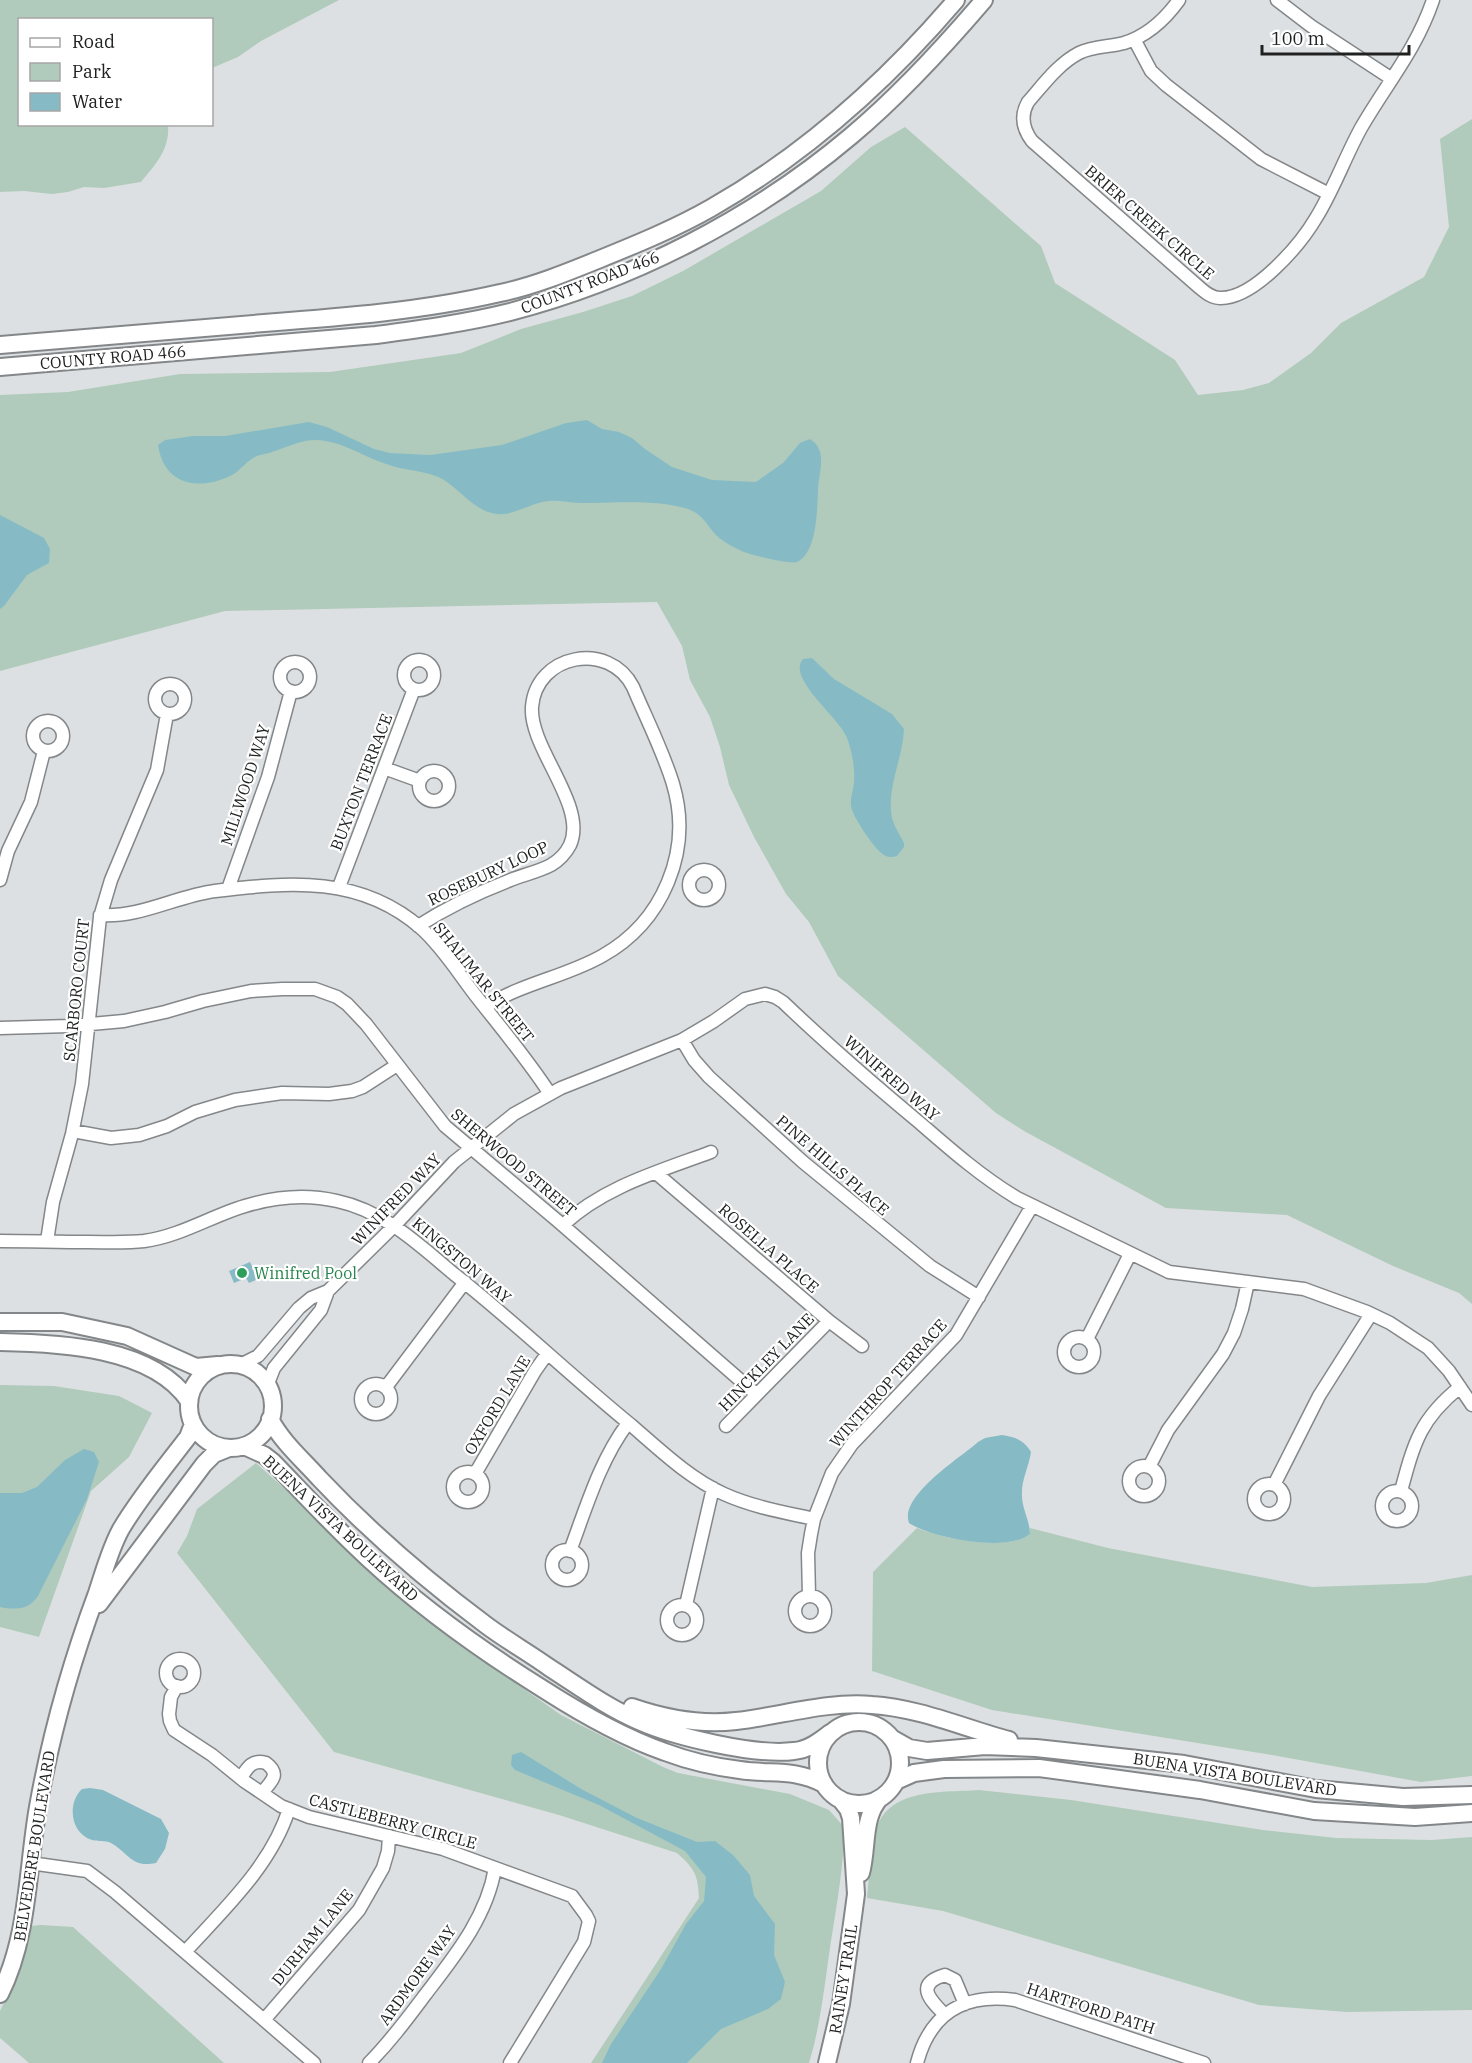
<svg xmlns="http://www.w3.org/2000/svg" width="1472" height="2063" viewBox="0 0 1472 2063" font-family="'IBM Plex Serif',serif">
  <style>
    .green { fill: #b0cbbb }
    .water { fill: #86bbc6 }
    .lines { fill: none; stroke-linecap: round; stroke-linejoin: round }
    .street-casing { stroke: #848789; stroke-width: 15 }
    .secondary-casing { stroke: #848789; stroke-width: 20 }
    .street { stroke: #fff; stroke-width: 12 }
    .secondary { stroke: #fff; stroke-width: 16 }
    .leisure-dot { fill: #2e9e5b; stroke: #fff; stroke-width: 2 }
    .labels { text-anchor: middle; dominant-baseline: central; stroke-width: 4.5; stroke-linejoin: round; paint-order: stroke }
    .street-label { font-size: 16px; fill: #202121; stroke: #fff }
    .leisure-label { font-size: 16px; fill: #27864d; stroke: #fff; text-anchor: start }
  </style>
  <rect width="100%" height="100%" fill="#dde0e2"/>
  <path class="green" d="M0,0h339l-78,41 -23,16 -26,11v-48h-192v104l148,1c2,24 -12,39 -27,57l-37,6 -20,-1 -16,5 -16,2 -28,-3 -24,1z
    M1472,119v1185l-13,-11 -66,-27 -106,-51 -121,-7 -142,-77 -28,-18 -158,-137 -29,-54 -23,-28 -32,-57 -25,-52 -9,-38 -10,-30 -20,-37 -8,-34 -25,-44 -432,9 -225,60v-276l68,-3 112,-18 150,-2 131,-19 60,-24 62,-17 49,-16 51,-25 138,-80 50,-44 34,-20 136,119 14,37 120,77 23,35 45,-5 26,-7 42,-30 30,-30 83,-46 25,-50 -9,-88z
    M0,1385l54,1 65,10 33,17 -23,44 -38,34 -52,146 -39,-10z
    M256,1463l194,174 111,78 102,52 15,6 112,21 39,16 15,17c0,38 -7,76 -13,114 -6,40 -10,83 -22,122h-218l108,-165c-1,-23 -4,-29 -22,-45l-118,-38 -225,-63 -157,-199 10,-17 10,-27z
    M917,1528c23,10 93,24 113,6v-6l78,20 204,39 114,-4 46,-8v201l-51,6 -149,-27 -280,-45 -120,-39 1,-99z
    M979,1790l92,10 192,30 73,8 96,2 40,-3v173l-125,2 -88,-7 -316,-94 -76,-13c2,-20 3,-41 7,-61 10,-50 64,-44 105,-47z
    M41,1925l32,2 151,136h-195l-29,-25v-27l21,-44 9,-41z"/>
  <path class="water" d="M587,420l15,9 17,3 13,6 13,11 27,18 40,13 44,2 27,-19 17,-20 10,-4c19,12 8,33 8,53 -1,18 -1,61 -21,70 -6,3 -45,-7 -53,-10 -7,-3 -21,-10 -27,-16 -10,-10 -13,-21 -29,-27 -30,-10 -74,-6 -108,-6 -10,0 -21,-3 -31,-2 -17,1 -35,15 -52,13 -21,-2 -36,-23 -53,-34 -14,-9 -36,-9 -52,-14 -18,-5 -36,-16 -54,-22 -29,-9 -39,-1 -66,8 -5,2 -12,2 -17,5 -8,4 -14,12 -21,17 -34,18 -70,12 -76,-29l7,-5 28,-4h32l84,-14 18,5 47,22 16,4 40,2 72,-10 64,-22z
    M0,515l44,23 6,11 -1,14 -22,12 -23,31 -4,3z
    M812,658l22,21 58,35 12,15c-1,29 -18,60 -12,89 2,8 8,17 12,25v4l-7,9c-4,1 -8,2 -13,-1 -9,-5 -32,-39 -33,-49 -1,-8 2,-15 3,-23 1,-15 -2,-32 -7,-45 -8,-21 -61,-60 -44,-79z
    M250,1262l8,17 -9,4 -3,-5 -12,5 -5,-12z
    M1002,1435c13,2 22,5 29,17 -2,15 -10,28 -9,44 0,13 8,25 8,38 -21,19 -99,4 -121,-11 -10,-27 51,-65 69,-81l7,-4z
    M84,1449l10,3 5,10 -12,37 -49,97c-9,14 -23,14 -38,11v-114h22l15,-6 28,-27z
    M521,1752l62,38 54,28 60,24 18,-1 18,14 17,20 4,21 21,28 -1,31 11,27 -4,17 -13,10 -47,20 -34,34h-85l9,-19 50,-75 25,-45 18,-23 2,-24 -21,-26 -86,-46 -84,-35 -4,-5 1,-10z
    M90,1788l13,2 58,29 8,14 -4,16 -9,14c-25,5 -26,-9 -45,-20 -6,-3 -12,-1 -19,-3 -22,-7 -25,-37 -10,-51z"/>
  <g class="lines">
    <defs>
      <path id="street" d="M1179,0c-13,18 -32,36 -55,43 -15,4 -31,3 -45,10 -21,11 -36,32 -51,49 -8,14 -5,27 4,39l168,147c6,5 12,10 20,10 34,1 80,-53 96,-80 18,-29 29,-61 45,-90 26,-45 55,-78 72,-128
        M1277,0l34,26 81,53
        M1134,39l17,32 15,14 95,74 68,35
        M404 675a15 15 0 1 1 30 0a15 15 0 1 1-30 0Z
        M280 677a15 15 0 1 1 30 0a15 15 0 1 1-30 0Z
        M155 699a15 15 0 1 1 30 0a15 15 0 1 1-30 0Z
        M33 736a15 15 0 1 1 30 0a15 15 0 1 1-30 0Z
        M384,768l36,13
        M419 786a15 15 0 1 1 30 0a15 15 0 1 1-30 0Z
        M689 885a15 15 0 1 1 30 0a15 15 0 1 1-30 0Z
        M0,880l8,-29 23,-49 13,-51
        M339,887l75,-198
        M228,889l40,-112 23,-86
        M100,915c40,3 76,-19 115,-24 75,-9 146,-16 207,38 21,19 37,45 54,67 25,32 52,64 74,98
        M418,926c28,-18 59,-33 90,-45 14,-6 30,-9 43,-16 7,-4 15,-12 19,-20 18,-39 -41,-97 -38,-138 4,-53 77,-67 101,-20 13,31 30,64 40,97 20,67 -10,138 -71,172 -37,21 -80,27 -117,51
        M0,1028l69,-2 55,-5 41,-9 38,-11 48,-10 31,-2h33l22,8 10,7 19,20 79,102 114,96 197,172
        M682,1040l12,20 15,17 94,85 127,104 49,31
        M73,1131l38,7 28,-3 28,-9 28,-14 40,-12 47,-7 47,1 23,-3 11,-4 34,-22
        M656,1173l173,148 33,25
        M563,1225c40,-38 97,-54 148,-73
        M0,1241c29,0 59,1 88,1 19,0 38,1 56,-1 37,-5 67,-25 101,-35 29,-9 62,-12 92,-5 47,10 81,43 117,73 61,48 117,102 177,151 29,25 58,53 93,69 29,13 59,18 90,25
        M47,1241l6,-39 19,-68 10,-50 18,-167 11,-37 46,-110 10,-56
        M1064 1352a15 15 0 1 1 30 0a15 15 0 1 1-30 0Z
        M1087,1339l43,-85
        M240,1365l18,-9 41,-48 12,-10 17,-7 67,-66 59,-63 60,-48 47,-26 121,-48 32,-19 31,-22 20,-5 10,3 8,5c44,42 90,82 137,121 31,27 62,54 97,75l152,74 135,17 63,23 23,11 38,25 21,23 23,34
        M361 1399a15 15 0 1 1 30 0a15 15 0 1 1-30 0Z
        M267,1386l7,-18 47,-58 7,-19
        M386,1387l79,-105
        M726,1426l103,-105
        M1129 1481a15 15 0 1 1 30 0a15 15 0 1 1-30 0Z
        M1149,1467l19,-37 55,-76 11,-21 8,-24 6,-27
        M453 1487a15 15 0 1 1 30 0a15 15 0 1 1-30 0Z
        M475,1474l60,-103 12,-17
        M1254 1499a15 15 0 1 1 30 0a15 15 0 1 1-30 0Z
        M1274,1485l45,-89 52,-82
        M1401,1491c13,-48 19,-72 59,-104
        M1382 1506a15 15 0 1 1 30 0a15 15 0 1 1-30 0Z
        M552 1565a15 15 0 1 1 30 0a15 15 0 1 1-30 0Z
        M570,1551c16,-43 30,-91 58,-128
        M809,1596l-1,-43 3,-19 3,-15 18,-46 20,-29 104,-109 76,-129
        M795 1611a15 15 0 1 1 30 0a15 15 0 1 1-30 0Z
        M686,1605l27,-117
        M667 1620a15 15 0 1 1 30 0a15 15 0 1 1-30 0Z
        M166 1673a14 14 0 1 1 28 0a14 14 0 1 1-28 0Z
        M177,1686l-6,11 -2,17 1,7 4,9 38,25 32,26 37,25 28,11 134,32 129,47 14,19 3,6 -5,21 -74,121
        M241,1778c6,-10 11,-19 25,-15 16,12 4,19 -4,30
        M30,1863l57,8 28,21 199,171
        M185,1952c39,-43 86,-86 104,-143
        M945,2015c-15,-15 -31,-31 0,-40l10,5 10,24
        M264,2020l95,-110 24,-42 5,-17 1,-15
        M369,2063c21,-21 38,-44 56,-68 29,-38 62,-78 70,-127
        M917,2063c13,-50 48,-70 98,-63l189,63"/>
      <path id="secondary" d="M0,345c88,-7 176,-14 264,-22 79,-6 158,-12 236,-30 34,-7 68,-21 100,-34 37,-15 76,-31 111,-51 93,-53 175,-126 245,-208
        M0,367l376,-32c45,-6 90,-12 134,-23 123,-32 244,-94 341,-176 49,-41 92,-88 133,-136
        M0,1322h62l65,14 69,31 22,-2
        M0,1342c59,1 153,5 189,59
        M189 1406a42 42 0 1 1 84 0a42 42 0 1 1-84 0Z
        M270,1419c12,23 32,40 49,59 50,53 108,103 167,147 20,15 43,28 64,43 28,18 58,40 89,53 36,16 117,35 155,30 14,-1 26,-10 36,-18
        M244,1446l20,9 9,7c31,32 62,66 96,97 53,49 113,92 174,130 39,25 79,48 122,63 24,9 50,15 75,18 33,5 52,-2 84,14
        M99,1604l105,-140 10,-10 15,-6
        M632,1707c32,11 70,18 104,14 45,-5 90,-20 136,-16 47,3 92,23 137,35
        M818 1763a41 41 0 1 1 82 0a41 41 0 1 1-82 0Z
        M893,1739l16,9 18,3 58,-5 51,2 148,16 132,25 87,8 69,-2
        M896,1781l18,-8 30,-4 95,-1 161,22 114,21 101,6 57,-4
        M861,1873c7,-26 1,-55 19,-75
        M0,1994c29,-58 27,-124 38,-187 13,-73 33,-144 59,-214 7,-21 13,-44 24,-64 19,-32 44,-62 67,-92l5,-13
        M827,2063l14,-59 13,-95 2,-15 -5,-76 -3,-9 -7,-9"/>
    </defs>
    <use href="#street" class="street-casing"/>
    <use href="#secondary" class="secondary-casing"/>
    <use href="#street" class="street"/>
    <use href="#secondary" class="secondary"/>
  </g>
  <circle class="leisure-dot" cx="242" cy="1273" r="6"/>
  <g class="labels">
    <g class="street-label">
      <text transform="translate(1150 222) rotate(41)">BRIER CREEK CIRCLE</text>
      <text transform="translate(590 282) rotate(-21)">COUNTY ROAD 466</text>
      <text transform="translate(113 357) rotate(-5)">COUNTY ROAD 466</text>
      <text transform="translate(361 782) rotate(-69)">BUXTON TERRACE</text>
      <text transform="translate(245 785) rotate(-72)">MILLWOOD WAY</text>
      <text transform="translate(488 873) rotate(-25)">ROSEBURY LOOP</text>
      <text transform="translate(484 982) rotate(51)">SHALIMAR STREET</text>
      <text transform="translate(76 990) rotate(-84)">SCARBORO COURT</text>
      <text transform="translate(892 1078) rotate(41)">WINIFRED WAY</text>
      <text transform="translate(514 1162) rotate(40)">SHERWOOD STREET</text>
      <text transform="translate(833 1165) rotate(41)">PINE HILLS PLACE</text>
      <text transform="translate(396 1199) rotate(-46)">WINIFRED WAY</text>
      <text transform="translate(769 1248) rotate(41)">ROSELLA PLACE</text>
      <text transform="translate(462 1260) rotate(40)">KINGSTON WAY</text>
      <text transform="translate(766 1362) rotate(-46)">HINCKLEY LANE</text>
      <text transform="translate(888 1383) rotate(-48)">WINTHROP TERRACE</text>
      <text transform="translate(497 1405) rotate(-59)">OXFORD LANE</text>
      <text transform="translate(341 1528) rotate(43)">BUENA VISTA BOULEVARD</text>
      <text transform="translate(1235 1774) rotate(9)">BUENA VISTA BOULEVARD</text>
      <text transform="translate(393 1821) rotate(15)">CASTLEBERRY CIRCLE</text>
      <text transform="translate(34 1846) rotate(-81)">BELVEDERE BOULEVARD</text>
      <text transform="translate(312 1937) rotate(-51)">DURHAM LANE</text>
      <text transform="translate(417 1975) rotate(-54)">ARDMORE WAY</text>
      <text transform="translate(843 1979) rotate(-81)">RAINEY TRAIL</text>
      <text transform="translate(1091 2008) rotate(18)">HARTFORD PATH</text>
    </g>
    <g class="leisure-label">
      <text x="254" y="1273">Winifred Pool</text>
    </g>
  </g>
  <rect x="18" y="18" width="195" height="108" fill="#ffffff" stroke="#a6a6a6" stroke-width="1.5"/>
  <rect x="30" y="38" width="30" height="9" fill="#ffffff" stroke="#a6a6a6" stroke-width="1.5"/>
  <text x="72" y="48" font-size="18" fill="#202121">Road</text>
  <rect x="30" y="63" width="30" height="18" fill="#b0cbbb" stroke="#a6a6a6" stroke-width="1.5"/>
  <text x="72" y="78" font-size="18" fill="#202121">Park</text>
  <rect x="30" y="93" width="30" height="18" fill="#86bbc6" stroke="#a6a6a6" stroke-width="1.5"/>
  <text x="72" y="108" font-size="18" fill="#202121">Water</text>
  <path d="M1262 45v9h147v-9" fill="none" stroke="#202121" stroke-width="3"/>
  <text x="1271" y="45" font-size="18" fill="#202121" stroke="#ffffff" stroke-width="4.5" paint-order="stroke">100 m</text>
</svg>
